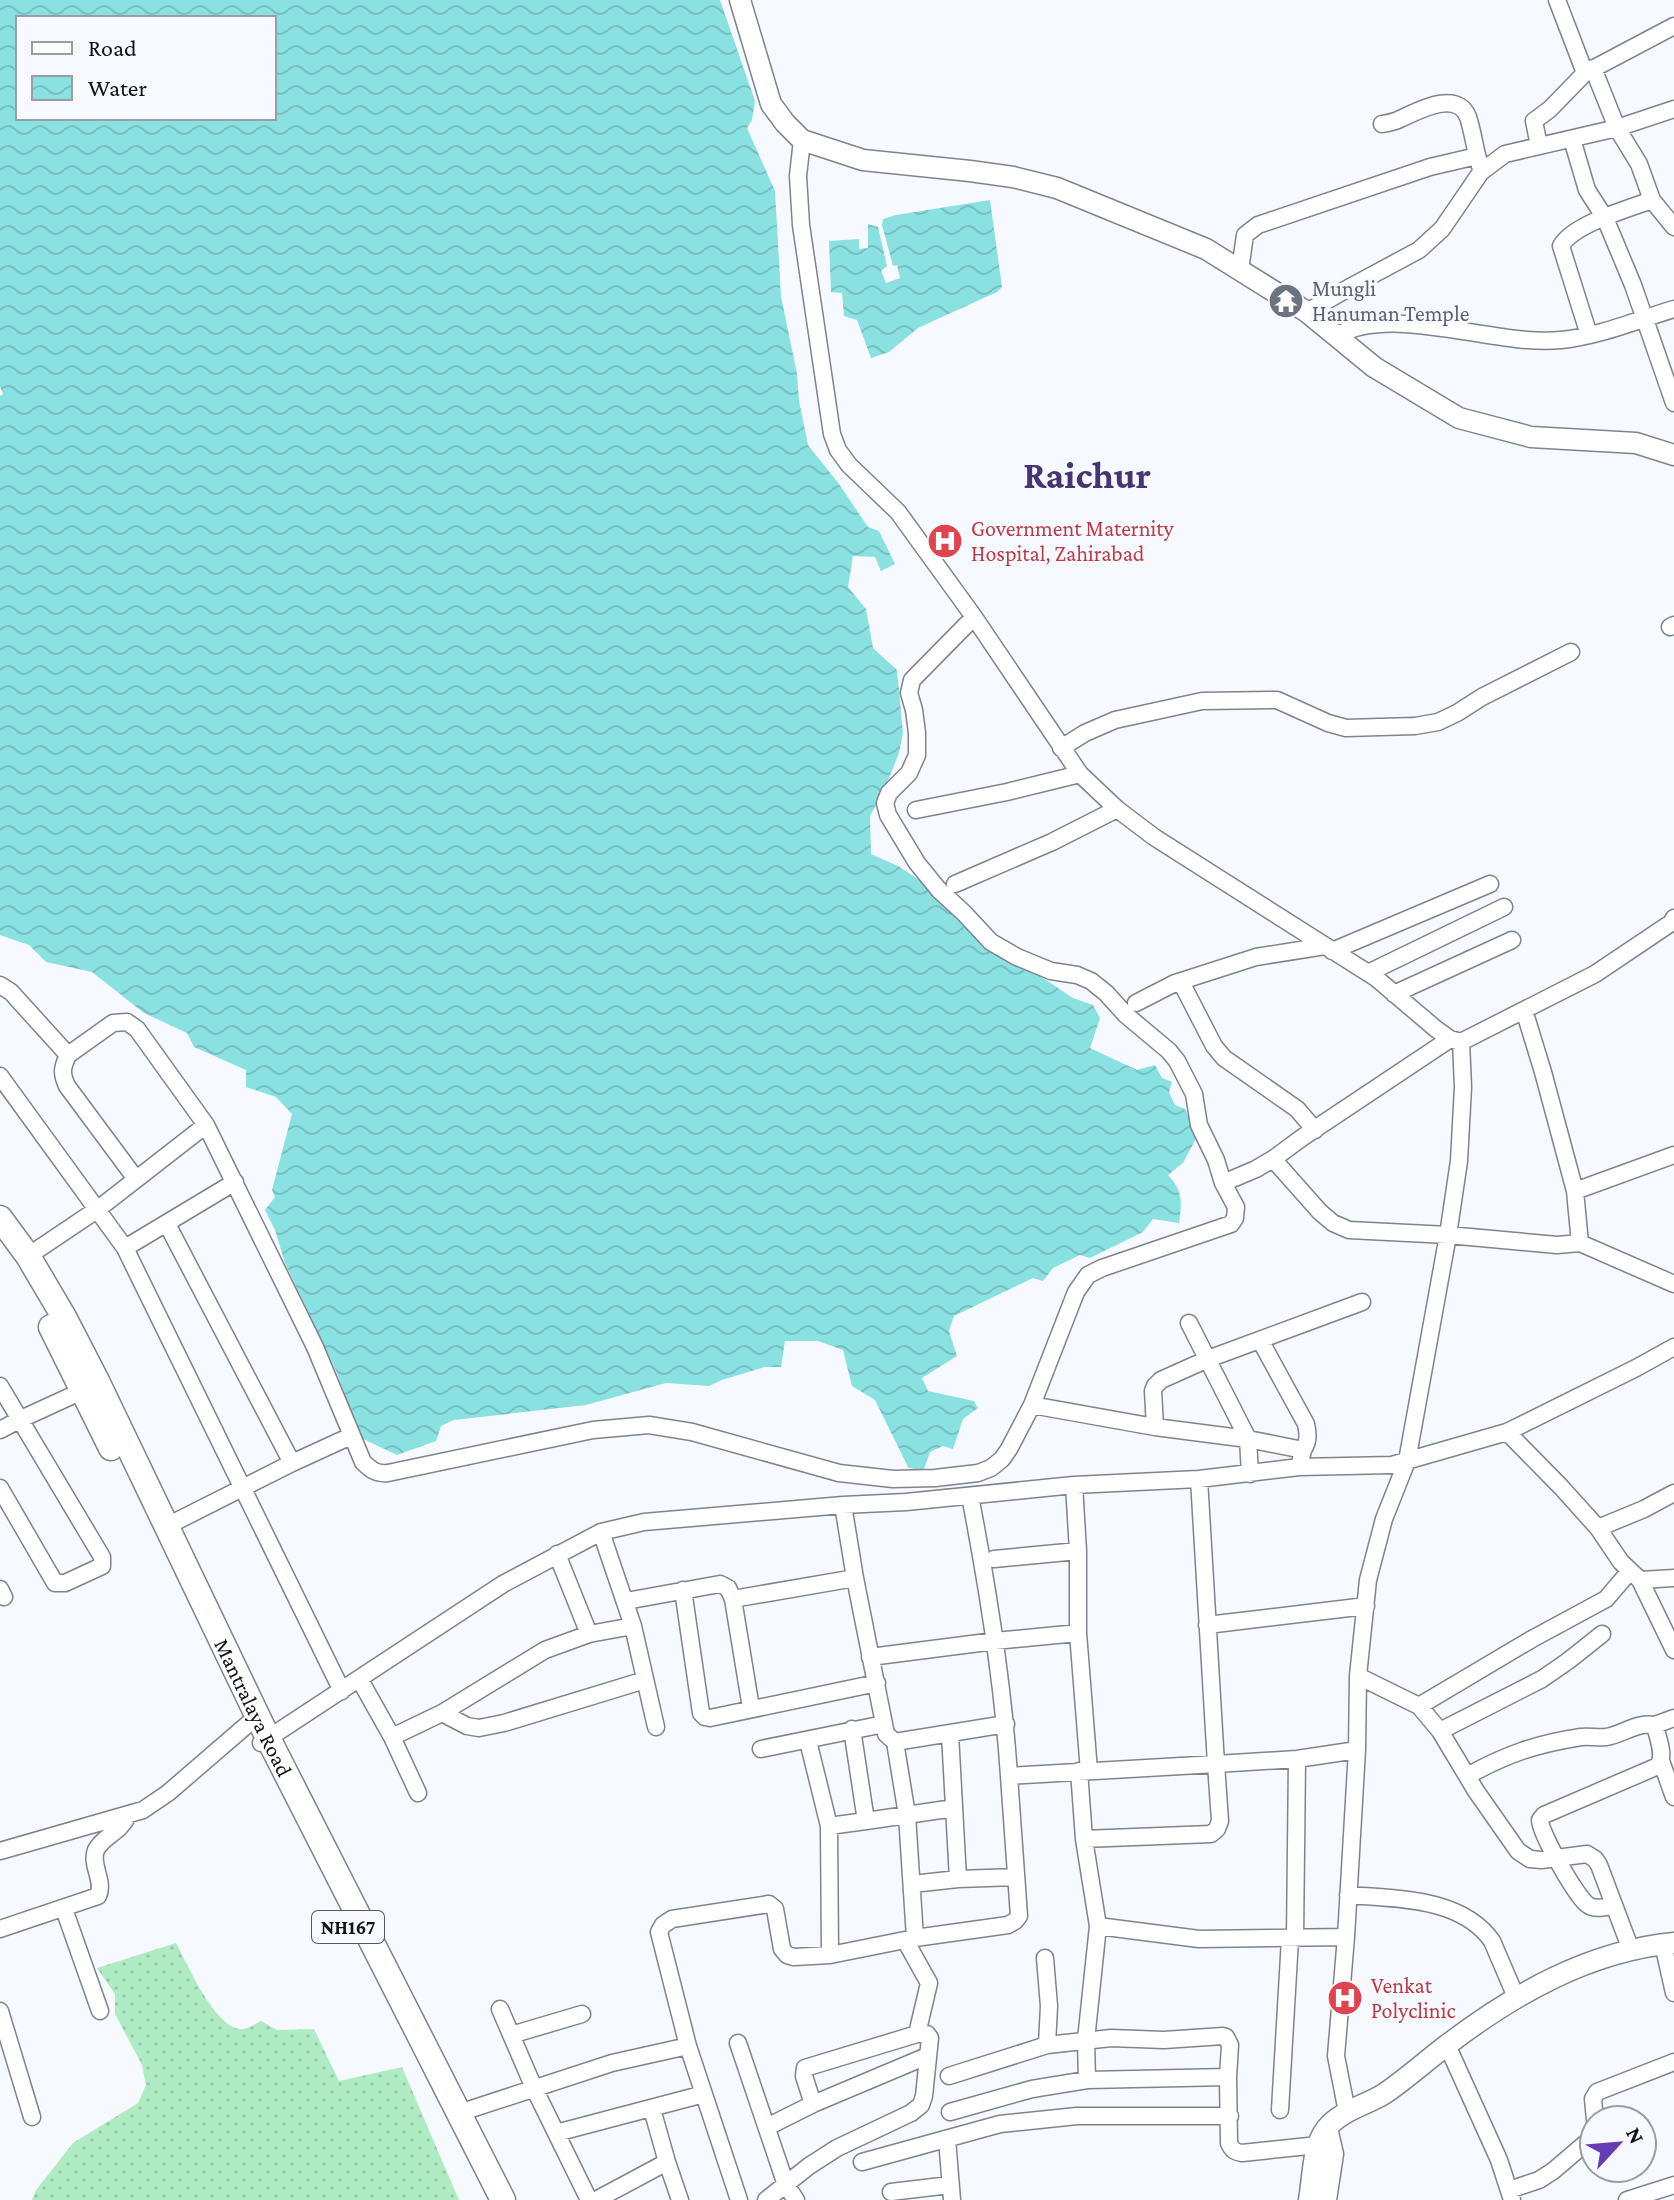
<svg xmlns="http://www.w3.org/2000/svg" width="1674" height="2200" viewBox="0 0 1674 2200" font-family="'Crimson Pro',serif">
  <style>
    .grass { fill: url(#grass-dots) }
    .water { fill: url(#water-waves); fill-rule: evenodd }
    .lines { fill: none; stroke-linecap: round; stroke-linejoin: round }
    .minor-casing { stroke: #7f838c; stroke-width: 19 }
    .major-casing { stroke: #7f838c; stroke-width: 23 }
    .highway-casing { stroke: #7f838c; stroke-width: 27 }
    .minor { stroke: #fff; stroke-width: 16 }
    .major { stroke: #fff; stroke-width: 20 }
    .highway { stroke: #fff; stroke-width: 24 }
    .labels { text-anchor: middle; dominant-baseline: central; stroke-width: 6; stroke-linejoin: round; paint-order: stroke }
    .shield { fill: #f6f9ff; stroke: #55575b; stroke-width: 2 }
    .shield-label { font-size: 20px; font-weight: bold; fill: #101215 }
    .worship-label { font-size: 22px; fill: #5b616d; stroke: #f6f9ff; text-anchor: start }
    .health-label { font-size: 22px; fill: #be3a42; stroke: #f6f9ff; text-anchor: start }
    .street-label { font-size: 22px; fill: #101215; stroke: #f6f9ff }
    .town-label { font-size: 38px; font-weight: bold; fill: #463571; stroke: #f6f9ff }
  </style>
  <defs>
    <pattern id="grass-dots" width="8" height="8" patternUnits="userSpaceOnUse" patternTransform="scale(2)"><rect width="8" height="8" fill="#afecc3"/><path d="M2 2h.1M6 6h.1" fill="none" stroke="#96c9a7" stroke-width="1.8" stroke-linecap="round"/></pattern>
    <pattern id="water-waves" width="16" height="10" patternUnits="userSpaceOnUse" patternTransform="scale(2)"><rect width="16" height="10" fill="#8ae1e2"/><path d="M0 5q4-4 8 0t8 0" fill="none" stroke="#76c0c1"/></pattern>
  </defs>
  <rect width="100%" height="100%" fill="#f6f9ff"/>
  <path class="grass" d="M176,1943c11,20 41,90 68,86 5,-1 13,-6 17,-8l16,9 37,-1 25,52 63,-14 57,133h-427l4,-10 37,-47 65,-40 8,-18 -4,-20 -27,-51v-20l-18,-26z"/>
  <path class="water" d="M0,0h720l35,101 -3,19 -5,8 28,63 6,105 16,78 2,27 9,44 31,39 29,43 11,4 16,33 -14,7 -6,-14 -22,-1 -5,31 18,22 7,39 24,22 6,63 -4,20 -14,35 -15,28 1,38 29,13 19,13 48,42 14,22 56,30 36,24 20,7 7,13 -10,30 47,22 18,-5 7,13 10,4 -3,10 6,13 10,4 13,26 -15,28 -15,12c15,16 14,27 11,48l-26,-4 -10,13 -53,26 -10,-3 -27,13 -10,13 -10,-3 -79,38 -5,15 8,25 -35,22 6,13 46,10 4,7 -15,11 -10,30 -10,-3 -13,6 -7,20 -15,-5 -33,-67 -23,-14 -9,-36 -25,-9h-33l-4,26h-16l-43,13 -13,6 -43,-3 -80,22 -132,15 -13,6 -5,15 -39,14 -38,-18 -22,-64 -52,-110 -10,-33 -10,-20 10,-13 -3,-7 20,-76 -16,-17 -30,-10v-17l-52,-23 -7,-14 -43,-20 -52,-41 -46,-10 -17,-17 -29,-10v-539l3,-2 -3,-7zM18,18h256v100h-256z
    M990,200l12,87 -5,5 -79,36 -29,24 -18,6 -14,-38 -13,-4 -2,-23 -11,-1 -2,-51 30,-2v10l9,-1v-24l10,3 9,39 -6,5 5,12 14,-5 -3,-13 -4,1 -11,-41 1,-6 13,-4z"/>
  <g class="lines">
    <defs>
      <path id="minor" d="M1557,0l28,73
        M1593,68l24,60 22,36 13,36 22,27
        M1382,124c6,-1 13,-2 18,-5 18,-8 57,-30 68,-2 5,15 7,33 12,49
        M1572,139l15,51 18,28 28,67 41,118
        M802,140l-4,36 3,49 31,209 6,16 11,15 49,47 76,105 106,157 37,35 37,28 222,141 60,51 14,10 11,3
        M1539,146l-5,-25 16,-12 35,-36 89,-47
        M1240,270l5,-35 13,-10 172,-58 47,-11
        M1307,312l45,-26 67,-36 23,-21 39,-57 24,-18 112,-26 57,-19
        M1589,335l-28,-89c12,-22 67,-37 91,-46
        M1336,336c58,-33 159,11 225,4 39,-4 76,-20 113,-31
        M1670,627l4,-2
        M1061,748l24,-15 30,-13 87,-19 75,-1 51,23 18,5 69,-2 23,-4 19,-9 25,-16 89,-45
        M916,810l91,-18 73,-18
        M955,884l97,-42 65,-33
        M1332,951l158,-67
        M1368,973l136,-66
        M1181,982l33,64 10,12 73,51 18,21
        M0,985l11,7 57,63 45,-32 14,-1 10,7 69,96 109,222 48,115c8,8 13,12 25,11l205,-43 56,-5 43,7 147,41 54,6 42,-1 43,-5 13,-5 11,-9 7,-10 23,-44 44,-113 12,-17 14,-7 129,-44 4,-6 1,-11 -13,-24 -7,-23 -17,-35 -5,-31 -17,-33 -8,-10 -43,-36 -20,-22 -15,-12 -14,-6 -26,-4 -34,-14 -26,-15 -27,-29 -25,-23 -22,-27 -29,-48 -3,-12 4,-10 20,-20 8,-18v-22l-3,-23 -5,-17 3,-13 62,-63
        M1394,994l118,-54
        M1136,1003l39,-20 81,-26 69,-11
        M1524,1010l19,62 32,119 5,52
        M68,1055c-6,13 -7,18 -1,31l69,93
        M0,1076l125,172 217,443
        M1273,1159l47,53 13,11 16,7 99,5 109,10 23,-2 94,41
        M1223,1183l33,-14 17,-10 30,-22 147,-98
        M1575,1191l99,-36
        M167,1224l125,239
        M125,1248l110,-66
        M28,1256l70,-47 108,-84
        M1189,1323l59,116 2,35
        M1260,1340l46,84c2,10 3,17 -3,26
        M0,1386l102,171v9l-37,17h-10l-55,-95
        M1032,1405l123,22 93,12 55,11 -4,17
        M1155,1427l-2,-36 2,-5 6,-6 47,-21 154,-57
        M0,1430l21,-11 61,-28
        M1507,1432l54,55 37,41 23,34 19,18 34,70
        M1199,1479l17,285 81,-5 60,-9
        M1074,1485l4,66v82
        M970,1496c18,93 33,186 39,280l207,-12 4,57 -3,8 -6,5 -127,5
        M843,1505l12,73 31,156 9,8 111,-18
        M167,1526l125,-63 59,-27
        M1598,1528l46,-19 30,-16
        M601,1532l32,94 23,101
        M557,1554l32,80
        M994,1559l84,-8
        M1640,1580l34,-2
        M0,1589l4,8
        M683,1590l18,123 4,4 5,1 167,-35
        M733,1599l122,-21
        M626,1601l94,-17 8,4 5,11 18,109
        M1207,1625l159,-19
        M870,1657l125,-16 83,-8 11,138
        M1358,1676l61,30 21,25 36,60 42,60 12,8 11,1 46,-6 8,5 4,6 32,85
        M360,1680l32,57 26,56
        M1419,1706l113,-67 74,-40 24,-28
        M442,1713l25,13 12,2 25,-5 141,-43
        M852,1729l14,92 88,-13
        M1440,1731l102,-52 26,-18 34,-27
        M950,1734l8,145
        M392,1737l50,-24 103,-63 44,-16 44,-8
        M808,1741l21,85 1,129
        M261,1743l242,-159 98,-52 43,-10 199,-17 63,-3 168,-17 125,-6 100,-12 93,-2 115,-33 129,-64 38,-21
        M761,1749l123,-25
        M1661,1761l13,36
        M1079,1771l5,68 14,87 101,13 147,-2
        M1467,1776c40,-22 69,-32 114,-39 8,-1 17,1 25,0 18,-3 30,-15 49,-12
        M829,1826l37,-5
        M0,1851l143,-41 25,-17 80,-69
        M912,1884l46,-5 58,-2
        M1348,1895c48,4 113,2 144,46l24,56
        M1613,1906c-8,1 -18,4 -25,-1 -11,-7 -48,-72 -48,-85l4,-5 114,-49c8,-11 -1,-29 -3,-41l19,-7
        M64,1909l36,102
        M0,1929l98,-33c7,-15 -8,-31 -2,-46 7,-14 25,-18 32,-35
        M915,1938l93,-13 7,-4 4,-5 -10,-140
        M1295,1939l2,-180
        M905,1940l24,43 -12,51
        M1663,1944l11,49
        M1045,1958l4,48 -2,39
        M500,2009l34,79 55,112
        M0,2011l32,106
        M511,2035l71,-21
        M738,2043l48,142 10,15
        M1447,2045l52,115 13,40
        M949,2076l98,-31 64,-7 53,2 59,-4 3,1 4,8 -2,32
        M1087,2080l-1,-40 12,-114
        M652,2109l15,53
        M1280,2110l10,-171
        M950,2112l82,-23 55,-9 141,-3 1,66c3,7 6,9 13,10l76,-8
        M1347,2112l-11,-56 10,-119 11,-187 1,-74 10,-96 16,-61 23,-58 41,-226 11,-74 4,-74 -2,-45 134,-68 76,-51 3,-5
        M459,2113l153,-50 76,-17
        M1595,2120l-2,-21 4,-7 77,-30
        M767,2127l46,-23
        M556,2133l148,-39
        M947,2139l5,61
        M862,2162l138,-38 77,-8h153
        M1509,2190l30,-10 14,-9 41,-35
        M891,2192l59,-7
        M596,2200l71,-38 13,38
        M739,2200l-51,-154 -29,-114 4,-7 9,-6 97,-15 6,5 7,40 5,6 7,2 36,-2 85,-17 -8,-123 -12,-73
        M766,2200l43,-34 28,-18 74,-35 10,-8 3,-9 6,-58 -3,-4h-10l-112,34 -1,8 9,28 114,-48
        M1627,2200l47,-15"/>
      <path id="major" d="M740,0l31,104 14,19 17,17 61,20 107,11 43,6 44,11 149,61 101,63 67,55 85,51 72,19 105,6 38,12
        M1309,2200c4,-22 3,-53 17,-71 14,-18 40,-24 58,-35 22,-15 42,-33 63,-49 67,-51 142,-94 227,-102
        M1326,2200l7,-46 -6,-26"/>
      <g id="highway">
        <path id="s1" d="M0,1218l28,38 36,61 33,64 171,357 235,462"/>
        <path d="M51,1327l60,121"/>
      </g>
    </defs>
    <use href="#minor" class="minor-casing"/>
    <use href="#major" class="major-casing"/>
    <use href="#highway" class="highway-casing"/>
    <use href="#minor" class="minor"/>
    <use href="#major" class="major"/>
    <use href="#highway" class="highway"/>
  </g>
  <defs>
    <symbol id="temple-disc" viewBox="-11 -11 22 22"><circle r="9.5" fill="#6b7280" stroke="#f6f9ff"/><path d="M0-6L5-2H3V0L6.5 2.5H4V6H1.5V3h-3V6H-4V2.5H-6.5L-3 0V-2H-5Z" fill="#fff"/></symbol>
    <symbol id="hospital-disc" viewBox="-11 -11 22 22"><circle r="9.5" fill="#e0444e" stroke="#f6f9ff"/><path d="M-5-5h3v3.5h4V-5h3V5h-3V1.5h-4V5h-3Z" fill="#fff"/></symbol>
  </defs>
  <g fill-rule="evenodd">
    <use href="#temple-disc" x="1266" y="281" width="40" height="40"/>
    <use href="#hospital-disc" x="925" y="521" width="40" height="40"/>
    <use href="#hospital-disc" x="1325" y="1978" width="40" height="40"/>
  </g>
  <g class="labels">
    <rect class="shield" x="312" y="1911" width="72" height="32" rx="6"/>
    <g class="shield-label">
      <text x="348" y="1927">NH167</text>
    </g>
    <g class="worship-label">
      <text x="1312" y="288">Mungli<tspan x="1312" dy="25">Hanuman Temple</tspan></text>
    </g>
    <g class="health-label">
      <text x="971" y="528">Government Maternity<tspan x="971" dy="25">Hospital, Zahirabad</tspan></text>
      <text x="1371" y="1985">Venkat<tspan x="1371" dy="25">Polyclinic</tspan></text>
    </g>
    <g class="street-label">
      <text stroke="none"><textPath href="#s1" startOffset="552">Mantralaya Road</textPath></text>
    </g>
    <g class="town-label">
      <text x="1087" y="475">Raichur</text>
    </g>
  </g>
  <rect x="16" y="16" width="260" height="104" fill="#f6f9ff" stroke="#9a9da1" stroke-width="2"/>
  <rect x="32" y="42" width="40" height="12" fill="#ffffff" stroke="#9a9da1" stroke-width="2"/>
  <text x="88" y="56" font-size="24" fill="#101215">Road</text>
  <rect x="32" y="76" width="40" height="24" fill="url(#water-waves)" stroke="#9a9da1" stroke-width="2"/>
  <text x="88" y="96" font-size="24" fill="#101215">Water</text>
  <g transform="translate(1618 2144) rotate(64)"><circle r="38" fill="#f6f9ff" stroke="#9a9da1" stroke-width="2"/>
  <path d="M0-6L14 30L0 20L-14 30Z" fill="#663cb4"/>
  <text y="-12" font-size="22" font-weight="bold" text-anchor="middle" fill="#101215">N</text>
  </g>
</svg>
